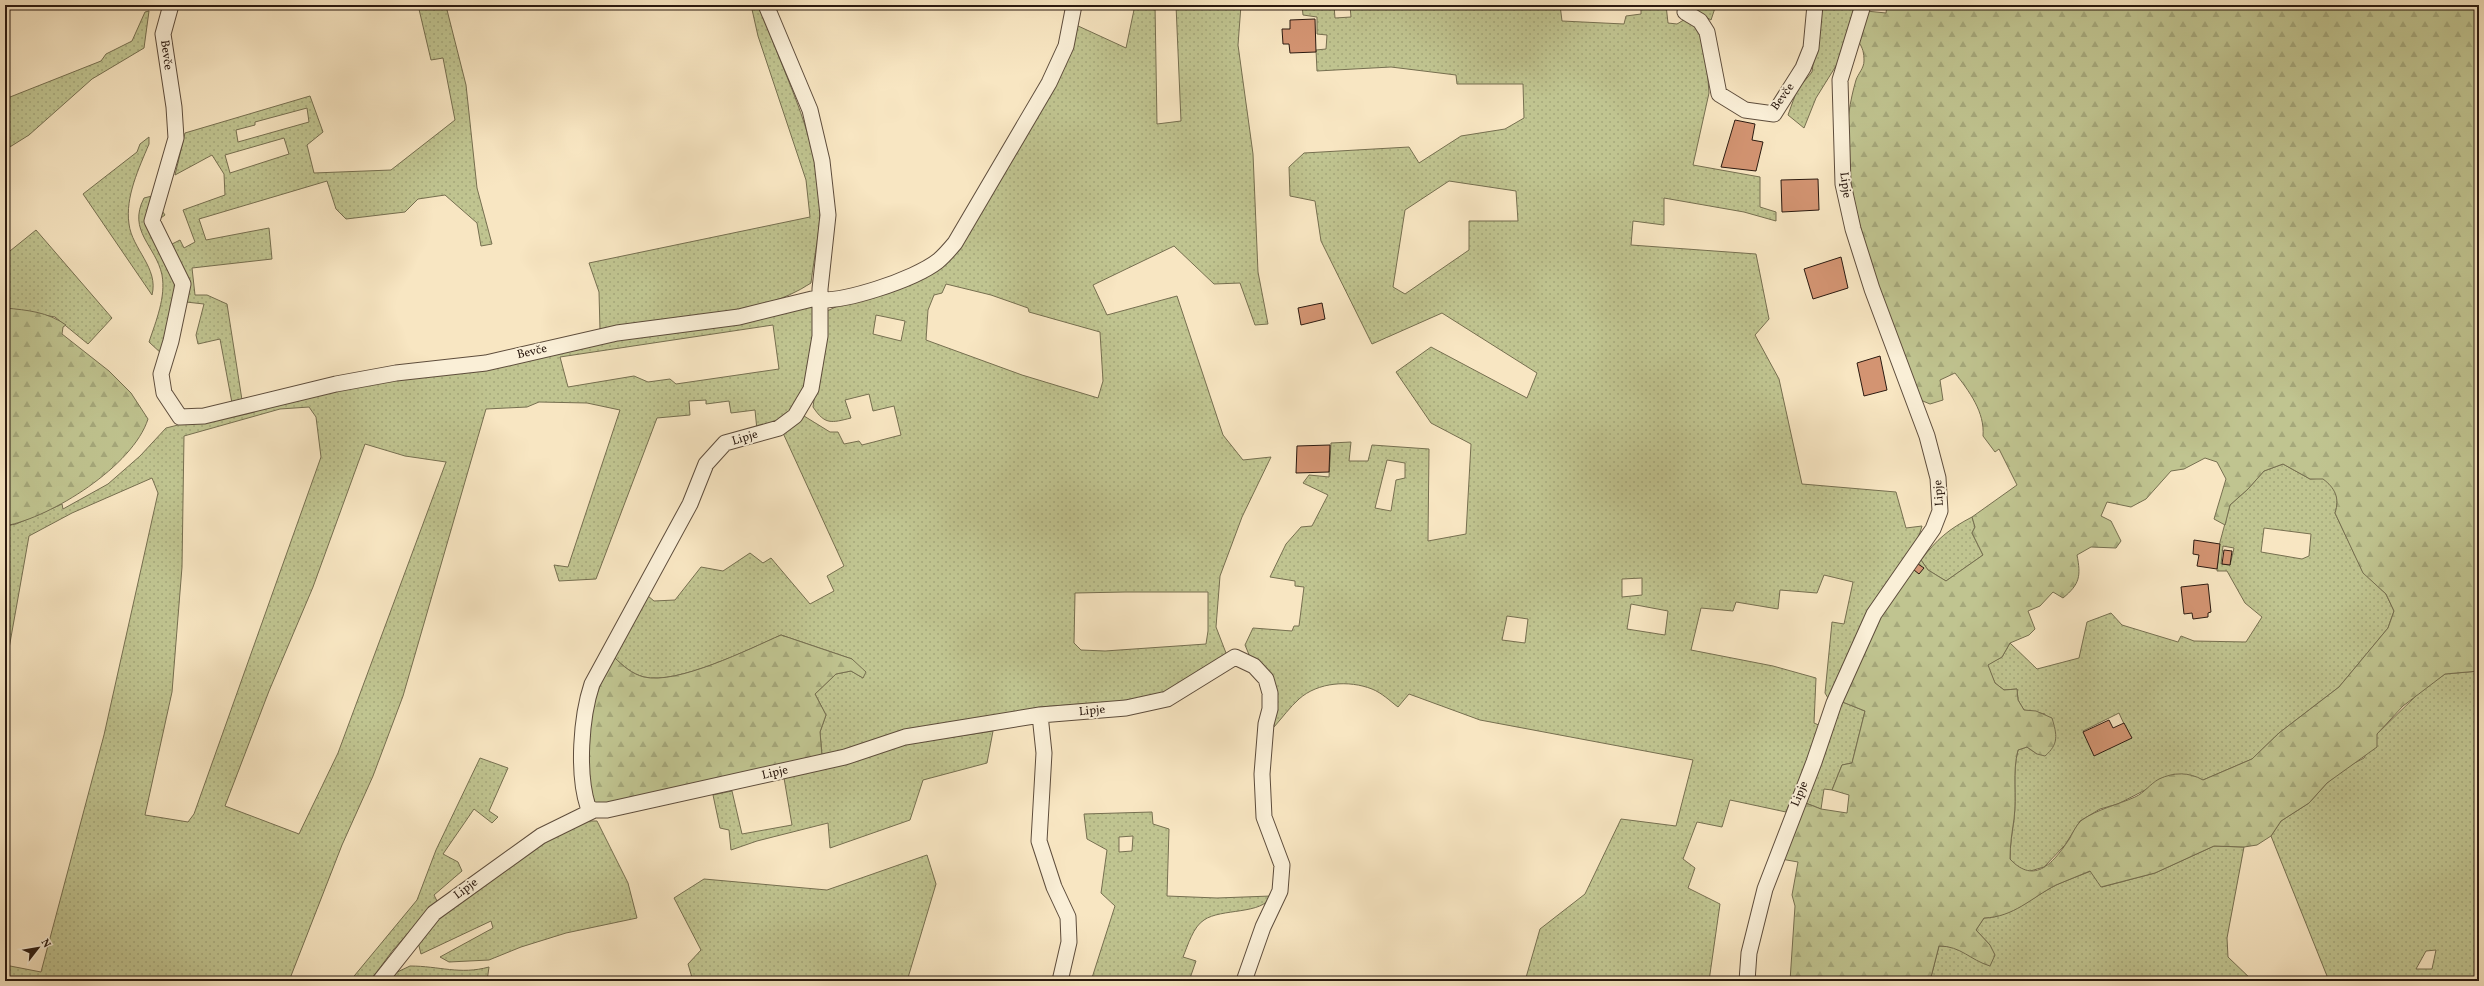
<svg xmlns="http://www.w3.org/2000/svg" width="2484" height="986" viewBox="0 0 2484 986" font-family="Vollkorn,serif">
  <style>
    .grass { fill: url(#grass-dots); stroke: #766f50; fill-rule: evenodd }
    .forest { fill: url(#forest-firs); stroke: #766f50; fill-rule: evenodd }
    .building { fill: #d39472; stroke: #2b1a10 }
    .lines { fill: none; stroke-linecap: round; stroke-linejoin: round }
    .street-casing { stroke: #5e4d3c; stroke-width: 17 }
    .street { stroke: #faefd7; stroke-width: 15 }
    .labels { text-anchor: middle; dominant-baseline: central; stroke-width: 4; stroke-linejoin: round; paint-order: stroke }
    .street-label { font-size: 12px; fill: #2b1a10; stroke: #faefd7 }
  </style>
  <defs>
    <pattern id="grass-dots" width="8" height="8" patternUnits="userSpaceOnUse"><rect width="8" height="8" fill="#c0c490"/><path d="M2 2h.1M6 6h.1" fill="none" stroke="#a5a87b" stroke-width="1.8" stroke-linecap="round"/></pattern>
    <pattern id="forest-firs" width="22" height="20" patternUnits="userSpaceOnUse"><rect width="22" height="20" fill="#c0c490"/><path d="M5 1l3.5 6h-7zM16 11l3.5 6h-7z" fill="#a5a87b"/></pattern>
  </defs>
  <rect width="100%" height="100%" fill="#f8e6c2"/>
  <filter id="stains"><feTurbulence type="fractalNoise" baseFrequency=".005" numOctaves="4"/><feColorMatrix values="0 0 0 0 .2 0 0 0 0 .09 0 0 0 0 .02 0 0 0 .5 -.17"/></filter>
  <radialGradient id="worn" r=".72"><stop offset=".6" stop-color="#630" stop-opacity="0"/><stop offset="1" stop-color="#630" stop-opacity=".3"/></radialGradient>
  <path class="grass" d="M418,5h31l-3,1 20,79 11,103 15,56 -11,2 -4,-23 -32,-28 -27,4 -13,13 -59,7 -10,-10 -9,-28 -128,38 7,21 63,-12 3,31 -80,9 3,27h12l20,9 15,96 -10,3 -12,-64 -22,5 -2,-9 8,-31 -27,-3 -14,54 -14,-13c7,-21 17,-45 13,-67 -6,-29 -35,-44 -18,-77l8,-2 13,19 -7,5 12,25 10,-5 4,8 11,-6 -12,-32 42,-15 -1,-21 -12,-19 -37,20 10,-42 125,-37 13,36 -16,13 7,28 77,-3 64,-50 -12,-62 -12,2zM307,108l2,14 -71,20 -2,-12 19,-5v-3zM284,138l5,16 -59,19 -5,-18z
    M751,5h9c21,67 56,123 60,197 1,27 -6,54 -9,81 -54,36 -146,38 -211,47l-1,-38 -10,-29 221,-46 -4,-37 -48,-144z
    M1135,5h20l2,119 24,-3 -5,-116h65l-3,40 15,109 5,118 10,52 -13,1 -15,-42 -26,1 -40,-38 -81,39 14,30 70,-19 46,139 20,25 28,-3 -29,60 -22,59 -4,51 10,26 -1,7 -54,33 -36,7 -95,7 -56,12 -52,6 -110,31 -2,-24 6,-17 -11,-21 21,-20 15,-3 12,7 -11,-19 -71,-24c-31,14 -104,50 -137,42 -12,-3 -21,-11 -30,-20l34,-61 6,5 21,-1 26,-33 22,4 27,-18 13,10 8,-5 39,46 24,-13 -7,-15 17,-10 -61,-133 13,-8 8,-9 26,16h8l6,12 15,-3 3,4 39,-10 -7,-29 -21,5 -4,-17 -24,6 6,18c-20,5 -26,7 -38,-11l14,-96 131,-61 29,-48 89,-177 50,23zM946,284l45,11 37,13 1,4 71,20 3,49 -5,17 -76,-23 -96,-35 2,-30 6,-15 8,-2zM876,315l29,6 -4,20 -28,-7zM1125,592h83v39l-2,13 -101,7 -24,-1 -7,-7 1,-50z
    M1302,5h258l2,16 62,3 2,-8 15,-2v-9h25l2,18 9,1 10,-6 12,10 8,38 2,27 -16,72 67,12v30l16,5v9l-32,-9 -80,-14v27l-31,-4 -2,24 125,9 13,65 -14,16 24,44 23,105 94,8 10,36 16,-2 -5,16 -86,161 -6,-10 7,-71 12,2 9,-42 -29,-7 -7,18 -37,-3 -2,19 -42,-7 -3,9 -32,-3 -10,42 82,16 43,12 -2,45 7,3 -35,86 -56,-12 -8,27 -25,-5 -14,37 12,9 -7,20 32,16 -11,77h-184l15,-52 45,-35 36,-75 55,7 17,-66 -213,-40 -71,-26 -11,13c-8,-6 -16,-14 -26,-18 -23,-9 -54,-7 -73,10 -9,8 -17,19 -25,28v-12l-29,-70 8,-17 39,3 2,-5h5l5,-39 -9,-1v-5l-25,-4 16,-33 15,-17 11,-1 16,-31 -25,-12 6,-8 20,2 2,-34 20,-1 -2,19h19l4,-16 57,4 -1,92 38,-7 5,-90 -40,-21 -35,-51 35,-25 96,51 10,-25 -95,-60 -70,31 -51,-103 -6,-40 -25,-5 -1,-29 15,-14 105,-6 10,16 42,-27 44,-7 19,-11 -1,-34h-66l-1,-9 -65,-8 -74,4 -1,-21 10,-1 1,-14 -10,-1v-17l-14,-2zM1334,6h16l1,11 -16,1zM1449,181l67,10 2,30h-49v29l-64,44 -12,-7 12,-77zM1387,460l18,3v15l-9,2 -5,31 -16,-3zM1642,578v17l-20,2v-18zM1631,604l37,7 -3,24 -38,-6zM1507,616l21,3 -3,24 -23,-3z
    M1685,5h31l-5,15z
    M1821,5h39l-21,56 -23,37 -12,30 -16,-13 9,-25 15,-18z
    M149,11l-5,37 -52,31 -63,56 -24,15v-51l96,-38 5,-7 26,-13 13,-29z
    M149,137v7c-10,24 -24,53 -20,80 3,25 30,44 23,71l-69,-101 54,-42 3,-8z
    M36,230l76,88 -24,26 -33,-27 -50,-9v-53z
    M815,302l2,22 -16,75 -21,23 -23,8 -2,-20 -24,3 -2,-12 -23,3v-4l-17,1 1,14 -33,3 -61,161 -37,2 -5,-16 14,2 52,-157 -33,-7 -48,-1 -12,5 -41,2 -83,287 -30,80 -31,69 -53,136h-284v-16l36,7 63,-237 54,-242 -6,-15 -80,35 -43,23 -24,135v-145l11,-2 46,-20 1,5 45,-25 32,-28 26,-28 92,-23zM773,325l6,44 -103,15 -6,-5 -22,3 -14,-6 -66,11 -8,-30zM309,407l7,10 5,40 -127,357 -6,8 -43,-7 27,-123 10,-125 2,-131 96,-27zM365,444l40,12 41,6 -108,291 -39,81 -74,-28 44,-115 44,-104z
    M2283,464l27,15 13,-1c13,10 17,20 12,35l28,59 23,22 8,17 -6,17 -49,59 -60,46 -27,26 -49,21 -56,9 -29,15 -18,5 -20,12 -15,24 -21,22 -17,5 -8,-4 -9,-9c0,-14 2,-26 4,-40 3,-24 -2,-46 4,-69l9,-3 10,7 8,-40 -21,-4 -6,-10 -1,-11 -13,1 -9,-7 -8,-18 15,-8 8,-14 27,26 42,-11 8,-36 24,-9 11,12 56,17 3,-6 13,5 52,1 16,-25 -17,-14 -18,-32h-10l3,-29 10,-37 18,-16 16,-18zM2264,528l47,6 -2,22 -7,3 -41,-7zM2223,546l11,2 -4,17 -9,-1zM2119,713l11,24 -35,17 -12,-23z
    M1972,517l3,10 -3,6 11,22 -37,26 -18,-11 -7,-10c16,-21 28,-31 51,-43z
    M2479,671v310h-150l-58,-145 10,-15 28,-18 18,-20 20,-16 17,-9 13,-24 45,-44 23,-16zM2436,950l-4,19h-16l10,-18z
    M1840,701l25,10 -13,52 -10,2 -10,25 -8,-1 -3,20 -18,-7z
    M993,731l-6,32 -64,17 -13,40 -80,28 -2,-25 -71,18 -26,9 -2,-20 -9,-2 -7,-33 19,-4 10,43 50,-9 -8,-47 122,-34z
    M480,758l28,10 -19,43 9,6 -6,6 -18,-14 -31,45 15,8 4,9 -28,24 3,6 -44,49 -23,31h-20l67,-81 19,-50z
    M1152,812l1,12 16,5 -2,67 50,2 54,-2c-8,19 -50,12 -67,24 -11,7 -16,25 -21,37l13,4 -7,20h-98l24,-75 -14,-13 6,-43 -20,-11 -3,-25zM1133,836l-1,15 -13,1v-15z
    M590,821h7l31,62 9,35 -71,15 -45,14 -32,13 -40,2 -9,-5 53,-29 -2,-7 -70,33 -3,-12 18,-24 85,-63 54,-30z
    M2214,846l30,1 -17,91 1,19 25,24h-323l9,-35h13l14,7 24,-8 -14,-15 8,-12c28,-1 48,-21 72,-33 11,-5 23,-9 35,-14l11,16 53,-14z
    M927,855l9,29 -29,97h-214l-5,-17 13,-14 -27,-52 30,-19 123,11z
    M410,966c29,0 50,9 79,1l-2,14h-99l5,-7z"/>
  <path class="forest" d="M1887,5h592v666l-34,3 -42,32 -26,28v13l-50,36 -18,20 -28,18 -10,15 -14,9 -13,2 -30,-1 -59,27 -54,14 -11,-16c-11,5 -23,9 -34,14 -25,13 -42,32 -72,33l-8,12 14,15 5,10 -5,11c-20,-6 -29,-20 -51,-20l-9,35h-140l5,-75 -3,-11 6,-33 -17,-3 22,-57 18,7 26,4 2,-18 -17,-5 10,-25 10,-2 13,-52 -25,-10 27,-67 40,-59 14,-15 7,10 18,11 37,-26 -11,-22 3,-6 -3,-10 45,-32 -18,-36 -4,3 -12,-16c2,-24 -14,-45 -28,-63l-15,7 3,20 -13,4 -12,-5c-26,-84 -66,-164 -71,-253 -1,-20 3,-46 9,-66 2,-6 8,-12 8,-19 0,-8 -1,-13 -6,-20l8,-30 20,2zM2205,458l12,4 9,17 -12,40 11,6 5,-20 18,-16 16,-18 19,-7 27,15h13c12,9 17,19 12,34l28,60 23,21 8,17 -6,17 -49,59 -60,46 -27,26 -49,21c-14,-8 -29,-8 -44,-1 -9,5 -15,14 -24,18 -18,8 -37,12 -53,23 -5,4 -9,12 -12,18 -16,24 -35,48 -60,21 0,-15 2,-26 4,-40 3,-24 -2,-46 4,-69l9,-3 10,7 8,2c14,-12 12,-21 7,-38l-16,-7 -12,-1 -6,-10 -1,-11 -13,1 -9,-7 -7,-18 14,-8 8,-14 19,-8 6,-6 -7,-18 12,-5 13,-14 10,6c17,-14 18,-22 14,-43l14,-8 25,1 5,-7 -10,-20 -10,-5 6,-14 24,5 15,-8 25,-28 13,-2z
    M5,308c22,2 43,4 61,17l-3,2 -1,7 47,37 22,22 17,26c-15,47 -96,98 -143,107z
    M781,635l71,24 14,13 -3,6 -12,-7 -15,3 -21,20 11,21 -6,17 2,24 -209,47h-18c-16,-49 -7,-102 19,-146 9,9 18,17 30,20 33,8 105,-28 137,-42z"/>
  <path class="building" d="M1315,19l1,33 -26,1 -1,-9h-6l-1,-15h8v-9z
    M1735,120l20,4 -3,16 11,2 -7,29 -35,-4z
    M1818,179l1,31 -37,2 -1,-32z
    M1841,257l7,31 -35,11 -9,-30z
    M1322,303l3,16 -24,6 -3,-17z
    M1880,356l7,34 -23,6 -7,-33z
    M1330,445l-1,27 -33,1 1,-27z
    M2194,540l26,4 -3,25 -20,-3 2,-11 -6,-1z
    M2224,550l8,1 -2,14 -8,-1z
    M1918,564l6,4 -5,6 -5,-4z
    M2208,584l3,28 -3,1v4l-15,2 -1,-6 -8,1 -3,-27z
    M2109,720l4,8 11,-5 8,15 -38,18 -11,-24z"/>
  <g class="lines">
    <defs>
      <path id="street" d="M171,5l-8,29 11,73 2,31 -24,83 31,63 -12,57 -10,33 3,19 16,24 24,-1 132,-32 60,-11 90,-10 131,-30 122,-16 73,-18c28,6 103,-20 126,-38 6,-5 12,-12 17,-18l94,-160 17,-37 8,-41
        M766,5l44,105 12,51 6,54 -8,74v47l-9,53 -16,27 -16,12 -54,15 -19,21 -16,40 -98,180c-11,33 -15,89 -4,123l6,3h13l238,-53 60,-20 135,-22 86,-7 41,-9 68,-42 19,9 12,13 4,14v16l-4,15 -4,50 2,43 18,48 -2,26 -17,36 -19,54
        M1685,12l15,9 7,11 12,62 26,16 29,4 29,-46 8,-20 4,-43
        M1040,715l4,38 -5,88 15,46 14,30 1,25 -9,39
        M380,981l54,-68 107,-77 53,-26
        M1747,981l2,-28 16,-64 49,-127 20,-59 40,-89 59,-85 7,-18 -2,-33 -11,-42 -55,-147 -19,-60 -10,-45 -3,-104 23,-75"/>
    </defs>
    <use href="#street" class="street-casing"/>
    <use href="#street" class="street"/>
  </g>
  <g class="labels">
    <g class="street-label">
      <text transform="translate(166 55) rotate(82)">Bevče</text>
      <text transform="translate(1783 97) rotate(-54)">Bevče</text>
      <text transform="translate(1845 185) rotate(82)">Lipje</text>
      <text transform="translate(532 352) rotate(-13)">Bevče</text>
      <text transform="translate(745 438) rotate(-17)">Lipje</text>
      <text transform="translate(1939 493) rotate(-94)">Lipje</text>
      <text transform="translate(1092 711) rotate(-5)">Lipje</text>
      <text transform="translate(775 773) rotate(-13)">Lipje</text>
      <text transform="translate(1800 794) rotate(-68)">Lipje</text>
      <text transform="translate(466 889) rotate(-37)">Lipje</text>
    </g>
  </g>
  <rect width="2484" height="986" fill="none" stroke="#f8e6c2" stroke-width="20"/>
  <rect x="6" y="6" width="2472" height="974" fill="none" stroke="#2b1a10" stroke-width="2"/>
  <rect x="10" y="10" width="2464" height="966" fill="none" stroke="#2b1a10"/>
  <g transform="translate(38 948) rotate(59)" stroke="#faefd7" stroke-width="3" paint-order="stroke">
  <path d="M0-3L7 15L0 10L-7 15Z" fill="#2b1a10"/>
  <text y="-6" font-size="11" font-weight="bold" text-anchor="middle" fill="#2b1a10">N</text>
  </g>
  <rect width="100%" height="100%" filter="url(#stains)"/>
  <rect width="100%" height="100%" fill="url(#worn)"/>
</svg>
